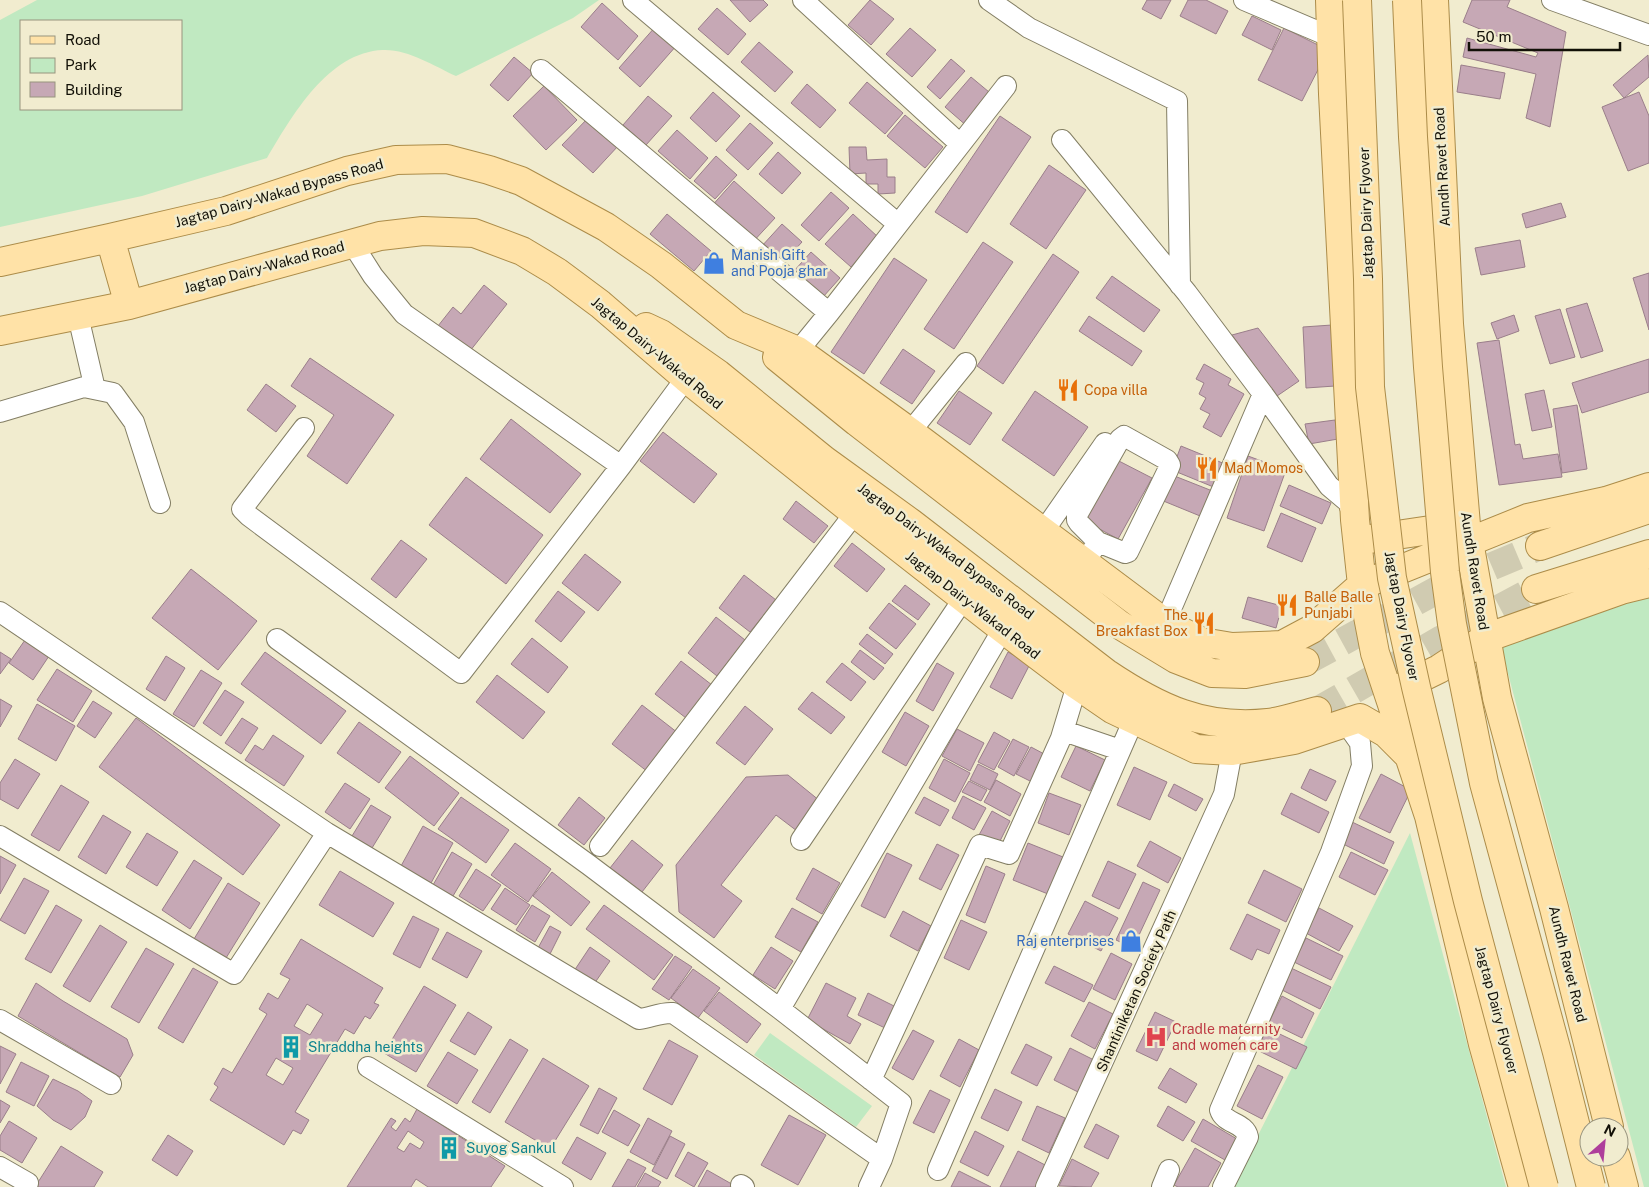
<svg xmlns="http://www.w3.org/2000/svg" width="1649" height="1187" viewBox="0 0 1649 1187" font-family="'Public Sans',sans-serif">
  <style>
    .green { fill: #c0e9c1; fill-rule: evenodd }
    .building { fill: #c6a8b5; stroke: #9a7e8a; fill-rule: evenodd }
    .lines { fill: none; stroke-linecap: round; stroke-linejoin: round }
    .primary-tunnel { stroke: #d0cbb1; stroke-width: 28; stroke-dasharray: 28 14; stroke-linecap: butt }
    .minor-casing { stroke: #837e64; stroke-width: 22 }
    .primary-casing { stroke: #ac8c49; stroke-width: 30 }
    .minor { stroke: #fff; stroke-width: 20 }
    .primary { stroke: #ffe2a7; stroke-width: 28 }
    .primary-bridge-casing { stroke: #ac8c49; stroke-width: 30; stroke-linecap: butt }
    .primary-bridge { stroke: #ffe2a7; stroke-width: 28 }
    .labels { text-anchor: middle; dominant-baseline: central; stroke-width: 5; stroke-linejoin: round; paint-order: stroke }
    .street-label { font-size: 14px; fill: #121007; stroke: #f1eccf }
    .shop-label { font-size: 14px; fill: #366cbe; stroke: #f1eccf; text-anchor: start }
    .food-label { font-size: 14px; fill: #c56008; stroke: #f1eccf; text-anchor: start }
    .health-label { font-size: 14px; fill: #be3a42; stroke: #f1eccf; text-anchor: start }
    .culture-label { font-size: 14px; fill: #0d838f; stroke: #f1eccf; text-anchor: start }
  </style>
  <rect width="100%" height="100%" fill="#f1eccf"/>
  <path class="green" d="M37,0h562l-26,18 -117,58c-22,-10 -48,-27 -73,-26 -55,2 -91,66 -116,108l-125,38 -142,31v-207zM181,21v88h-160v-88z
    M1649,596v591h-5l-143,-540z
    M1410,833l96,354h-274z
    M770,1033l102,73 -16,21 -102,-72z"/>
  <path class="building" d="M730,0h33l5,5 -18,17z
    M870,0l24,19 -23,26 -23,-20z
    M1147,0h24l-10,19 -19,-10z
    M1188,0h18l22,11 -12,23 -36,-18z
    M1472,0h38l-3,7 59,25 -16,95 -24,-9 10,-44 -73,-17 4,-19 69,19 2,-4 -75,-31z
    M602,3l36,33 -20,24 -37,-33z
    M717,8l29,26 -18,21 -30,-26z
    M1252,16l29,14 -9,20 -30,-15z
    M656,26l21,19 -37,42 -21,-19z
    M910,28l26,22 -24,27 -26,-23z
    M1284,28l44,22 -26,51 -44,-21z
    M759,42l34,30 -18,20 -34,-30z
    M1648,55l1,22 -25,21 -11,-13z
    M514,57l19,16 -25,28 -18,-16z
    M951,59l14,12 -25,28 -13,-12z
    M1461,65l44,8 -5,26 -43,-7z
    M971,77l24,20 -27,30 -23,-20z
    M867,82l36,31 -18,21 -36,-31z
    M807,84l29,26 -16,18 -29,-25z
    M544,86l33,34 -31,30 -33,-34z
    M713,92l27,24 -24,26 -26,-24z
    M1639,92l10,24v47l-21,8 -26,-64z
    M648,96l24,20 -26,29 -23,-20z
    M905,115l38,32 -18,21 -38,-32z
    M1000,116l31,21 -64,96 -32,-21z
    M589,117l30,28 -26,28 -31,-28z
    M750,123l23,20 -25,27 -22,-20z
    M677,130l31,28 -18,21 -32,-28z
    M849,147h17l1,13 20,-1v18h8v16l-17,1v-10h-12v-11l-16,1z
    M778,152l23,21 -19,21 -23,-20z
    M716,156l21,19 -22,24 -21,-18z
    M1049,165l37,25 -40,59 -36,-25z
    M734,181l41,37 -24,26 -41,-36z
    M831,192l18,16 -30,33 -18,-16z
    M1561,203l5,14 -40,11 -4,-14z
    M667,214l44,37 -17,20 -44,-37z
    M853,214l25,23 -27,30 -26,-23z
    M782,224l20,18 -21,23 -20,-18z
    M1520,240l5,27 -44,8 -6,-27z
    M983,242l30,20 -59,87 -30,-20z
    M811,252l29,26 -17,19 -29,-26z
    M1053,254l26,18 -76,112 -26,-18z
    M894,258l33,22 -63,94 -33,-22z
    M1649,273v57l-16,-52z
    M1112,276l48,34 -16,22 -48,-34z
    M484,285l23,19 -37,47 -32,-25 15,-19 8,7z
    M1587,303l16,48 -22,7 -15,-49z
    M1560,309l15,48 -25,7 -15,-48z
    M1514,315l5,16 -22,8 -6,-16z
    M1089,316l53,35 -10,15 -53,-35z
    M1332,325l3,61 -29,2 -3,-61z
    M1258,328l41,53 -22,15 -45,-61z
    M1499,340l16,105 5,-1 3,15 35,-5 4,23 -63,8 -22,-142z
    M903,349l32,22 -23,33 -32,-21z
    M310,358l84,57 -47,69 -40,-28 27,-41 -43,-29z
    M1649,359v33l-67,21 -10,-30z
    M1204,364l27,15 -3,6 16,9 -23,43 -18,-10 7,-13 -10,-5 6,-11 -7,-4 5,-11 -8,-4z
    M266,384l30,22 -20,26 -29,-22z
    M1544,390l8,37 -20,4 -7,-37z
    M959,391l33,22 -22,32 -33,-22z
    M1035,391l53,36 -34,49 -52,-36z
    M1577,405l10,64 -25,4 -9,-64z
    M511,419l70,55 -31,39 -70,-54z
    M1335,420l3,19 -29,5 -4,-20z
    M663,432l54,42 -23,29 -54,-42z
    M1181,446l44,18 -9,24 -44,-18z
    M1248,456l38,14 -22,61 -37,-13z
    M1115,459l37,19 -34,61 -37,-20z
    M1172,475l43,17 -10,26 -44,-18z
    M466,477l77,58 -37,49 -77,-59z
    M1289,485l42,18 -9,21 -42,-18z
    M796,501l32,25 -14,17 -31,-24z
    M1281,513l35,15 -14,34 -35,-15z
    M401,540l26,19 -31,39 -25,-19z
    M852,543l33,26 -18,23 -33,-26z
    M585,554l36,28 -23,29 -36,-28z
    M191,569l66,52 -39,49 -66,-52z
    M744,575l32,25 -26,32 -31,-24z
    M905,585l25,19 -12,16 -26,-19z
    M558,591l27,21 -24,30 -26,-21z
    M1248,597l34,9 -6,22 -34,-10z
    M889,603l27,21 -20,25 -27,-21z
    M716,617l29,23 -28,36 -29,-23z
    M867,634l26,20 -8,10 -26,-20z
    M532,638l36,29 -20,26 -37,-29z
    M25,640l24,16 -16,24 -24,-17z
    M860,650l24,18 -10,12 -23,-18z
    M0,652l11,7 -11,15z
    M265,652l81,59 -25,33 -80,-60z
    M1008,652l22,12 -18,35 -22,-12z
    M166,656l19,12 -20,33 -19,-12z
    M681,661l31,24 -26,33 -31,-24z
    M842,663l24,19 -15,19 -25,-19z
    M937,663l17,10 -21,38 -17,-10z
    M57,669l35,22 -19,31 -36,-22z
    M201,670l21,13 -28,44 -21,-13z
    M497,675l48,37 -22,27 -47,-37z
    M225,690l19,12 -23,34 -18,-13z
    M812,692l33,25 -14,17 -33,-25z
    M0,699l12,7 -12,21z
    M93,701l19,12 -17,25 -18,-12z
    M37,704l38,22 -19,35 -38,-22z
    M642,705l36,28 -30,39 -36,-28z
    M745,706l28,23 -28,36 -29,-22z
    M905,712l24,14 -23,40 -24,-14z
    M136,718l144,107 -37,50 -144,-108z
    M242,718l16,10 -17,26 -16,-11z
    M359,722l42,30 -22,31 -42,-30z
    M957,729l27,14 -14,28 -28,-15z
    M994,732l16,9 -16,29 -16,-8z
    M273,735l31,21 -20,30 -39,-26 10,-15 8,5z
    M1013,739l16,8 -15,29 -16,-9z
    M1076,746l29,14 -15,31 -29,-14z
    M1031,747l15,8 -14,27 -16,-8z
    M410,756l49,37 -25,33 -49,-38z
    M15,759l25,15 -22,35 -18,-10v-16z
    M944,759l26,14 -15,29 -26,-14z
    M978,764l20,10 -8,16 -20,-10z
    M1134,767l33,15 -17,38 -33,-15z
    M1310,769l26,12 -10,20 -25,-13z
    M1381,774l30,16 -21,43 -31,-15z
    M788,775l32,26 -23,30 -21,-16 -55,70 21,16 -28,37 -35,-26 -3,-47 70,-88z
    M996,780l25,14 -11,22 -26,-14z
    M969,781l18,9 -6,11 -19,-9z
    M345,783l25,16 -20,30 -25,-17z
    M1174,784l29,15 -7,12 -28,-15z
    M61,785l28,17 -30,49 -28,-16z
    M1049,793l32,12 -12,30 -31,-12z
    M1291,793l38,19 -10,21 -38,-19z
    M963,796l23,12 -12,22 -22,-12z
    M461,797l48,33 -23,33 -48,-34z
    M579,797l26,21 -21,27 -26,-20z
    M924,797l25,13 -9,16 -25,-13z
    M371,805l20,12 -19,31 -20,-12z
    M992,811l18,10 -12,24 -19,-10z
    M103,815l28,17 -25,42 -28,-17z
    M1352,822l42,20 -10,22 -43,-21z
    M423,826l30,17 -22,40 -30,-17z
    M147,833l31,19 -21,34 -31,-19z
    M632,840l31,25 -21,27 -32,-24z
    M1150,841l31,17 -13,25 -31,-17z
    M515,843l36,26 -23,33 -37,-27z
    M1028,843l35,14 -15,37 -35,-14z
    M937,844l22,11 -18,35 -22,-11z
    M452,852l20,12 -19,32 -20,-11z
    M1351,852l37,18 -13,25 -36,-18z
    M887,853l25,12 -27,53 -24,-12z
    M0,856l16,9 -16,29z
    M194,860l28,18 -32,51 -28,-19z
    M1108,861l28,13 -17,35 -27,-13z
    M986,866l19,8 -20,49 -19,-8z
    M813,868l27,15 -18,31 -26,-15z
    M476,869l25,16 -18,26 -24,-15z
    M1264,870l38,19 -16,33 -38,-19z
    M340,871l54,32 -21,34 -54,-32z
    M552,872l38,30 -19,24 -38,-30z
    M24,878l25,13 -24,43 -25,-14z
    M1143,882l17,8 -27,58 -17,-8z
    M228,883l32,20 -34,55 -32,-19z
    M505,888l25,17 -14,20 -25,-16z
    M1085,901l33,17 -17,33 -33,-17z
    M56,905l26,15 -31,53 -26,-14z
    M532,905l18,11 -15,26 -19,-12z
    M604,905l69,50 -19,25 -68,-51z
    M792,908l26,14 -17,30 -26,-15z
    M1319,908l34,18 -14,25 -33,-18z
    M903,911l28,15 -13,25 -28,-15z
    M1247,914l33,16 -11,24 -12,-5 -5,11 -22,-11z
    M413,916l26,13 -19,39 -27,-14z
    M961,920l26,12 -18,38 -25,-12z
    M100,925l27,17 -37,60 -27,-16z
    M550,926l11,6 -11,22 -12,-6z
    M447,932l35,19 -15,27 -35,-19z
    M1306,938l37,18 -12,24 -37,-18z
    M301,939l82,49 -9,15 5,2 -9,14 -5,-3 -11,18 -9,-5 -50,83 14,8 -8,14 -8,-4 -9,15 -74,-45 8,-13 -4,-3 9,-16 9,5 35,-59 -8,-5 9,-16 10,6 12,-20 -10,-5zM307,1004l16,10 -13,21 -16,-9zM276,1058l17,10 -10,17 -17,-10z
    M590,947l20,14 -16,23 -20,-13z
    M771,947l22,14 -18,28 -22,-14z
    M146,948l28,16 -35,59 -28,-16z
    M1111,953l21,11 -17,36 -22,-11z
    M675,956l17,11 -23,33 -17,-11z
    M1054,966l39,19 -9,17 -39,-19z
    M193,968l25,14 -35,61 -25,-15z
    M1291,968l40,19 -11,22 -40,-20z
    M693,969l27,19 -22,30 -27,-20z
    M36,983l27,18 64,38 6,16 -13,22 -102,-61z
    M826,983l30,15 -9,18 14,8 -11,20 -43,-24z
    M424,986l32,19 -40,67 -32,-19z
    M719,992l42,32 -14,19 -43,-32z
    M868,993l28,14 -11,21 -27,-13z
    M1282,996l32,17 -12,25 -33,-16z
    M1089,1002l24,12 -18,35 -24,-13z
    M468,1012l24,15 -17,28 -25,-14z
    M1155,1012l21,10 -19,39 -21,-10z
    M1267,1028l40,19 -11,22 -39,-19z
    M913,1030l21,11 -21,39 -21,-12z
    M510,1039l18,11 -38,63 -18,-11z
    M959,1039l20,11 -19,37 -20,-11z
    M669,1040l29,16 -26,49 -29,-16z
    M1026,1044l26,13 -15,29 -26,-13z
    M0,1046l16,8 -16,30z
    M1070,1048l24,12 -16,32 -24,-12z
    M448,1052l30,18 -21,34 -30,-18z
    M543,1058l46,28 -39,63 -45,-27z
    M21,1062l28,14 -15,30 -28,-14z
    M1258,1065l25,12 -21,42 -25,-13z
    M1170,1068l27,16 -11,19 -28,-15z
    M53,1079l25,12 14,10 -7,16 -14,13 -18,-10 -16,-14z
    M599,1088l18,10 -19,36 -18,-9z
    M995,1089l27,13 -14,29 -27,-13z
    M930,1090l20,10 -16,33 -21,-10z
    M0,1100l10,6 -10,17z
    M1037,1106l28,12 -16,35 -27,-13z
    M1168,1106l27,16 -12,19 -26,-15z
    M417,1109l88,57 -14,21h-63l-12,-8 -5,8h-64l44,-69 5,3 -5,6 5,4 9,-13 5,4zM408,1131l16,11 -4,7 -10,-6 -6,9 -7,-4z
    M614,1110l26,15 -12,21 -26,-14z
    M789,1115l37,20 -28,50 -37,-20z
    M648,1118l24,13 -18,34 -24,-13z
    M1203,1119l34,20 -12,21 -34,-19z
    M9,1121l28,17 -15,25 -22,-13v-14z
    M1096,1124l23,12 -11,23 -24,-12z
    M975,1131l29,15 -16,30 -28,-14z
    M168,1135l25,16 -16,25 -25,-16z
    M670,1136l15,8 -18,35 -15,-8z
    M577,1137l29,16 -15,27 -29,-17z
    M61,1146l42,26 -9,15h-59z
    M1195,1148l26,15 -13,24h-30l-4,-2z
    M1018,1151l31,16 -10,20h-39z
    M688,1152l20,11 -14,24 -19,-11z
    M628,1159l18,9 -11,19h-23z
    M1072,1159l27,14 -8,14 -32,-1z
    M707,1170l30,17h-39z
    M959,1171l32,16h-40z
    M645,1173l16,9 -3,5h-21z"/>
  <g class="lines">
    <path class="primary-tunnel" d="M1305,662l136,-74 99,-42
      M1317,711l125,-72 94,-50"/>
    <defs>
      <path id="minor" d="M633,0l265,224
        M803,0l157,144
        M989,0l40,28 148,73 3,184
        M1244,0l87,37
        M1552,0l97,35
        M541,70l288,243
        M1062,140l125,153 76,101 66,92 19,16 6,15
        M352,243l21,33 31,38 217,152
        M78,316l17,73
        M798,351l31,-38 177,-227
        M0,412l84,-25 29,6 21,29 26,81
        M304,428l-62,81 7,7 212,157 160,-207 65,-88
        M910,432l56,-69
        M1043,532l62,-89
        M1084,563l14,-21 27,11 3,-1 40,-82 2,-5 -3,-5 -43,-24 -4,3 -43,76v5l2,3 19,19
        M0,612l327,221 312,186c12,-1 21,-7 34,-6l209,146
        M1165,623l98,-229
        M277,639l312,226 191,144 121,94 -19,56 -13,28
        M1064,731l56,19
        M0,836l234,138 93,-141
        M801,840l163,-242
        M600,846l255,-333
        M780,1009l223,-380
        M0,1020l111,64
        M368,1067l195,120
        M871,1080l109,-235 29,9 52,-116 16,-53
        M0,1167l28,16
        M938,1170l196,-451
        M741,1185l3,2
        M1046,1187l178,-393 8,-43
        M1162,1187l7,-17
        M1223,1187l25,-50c-3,-15 -24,-13 -28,-27l111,-258 31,-86 -2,-23 -14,-20"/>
      <path id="primary" d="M1330,0l3,94 22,426 7,65 13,68 54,163 54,228 40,143
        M1434,0l15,324 17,201 31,173 57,210 55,219
        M110,238l19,67
        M0,262l110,-24 116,-27 121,-40 49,-11 51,-1 42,11 32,11 85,46 55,38 75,60 62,26 112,81 255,191 37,19 30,5 50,-2 30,-16 50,-44 166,-67 78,-17 43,-14
        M646,327l15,7 57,40 106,86 87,63 195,150c52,35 98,57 162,50 16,-2 33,-8 49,-12
        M0,331l129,-26 251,-69 43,-5 51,2 48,18 35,21 43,32 86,74 169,135 148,116 74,56 35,24 84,40 36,2 62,-11 66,-22 26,15 25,25
        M777,357l80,65 263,203 56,34 36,14 33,1 60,-12
        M1363,540l101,-15
        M1540,546l109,-37
        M1536,589l113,-35
        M1394,691l45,-22 47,-31 135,-48 28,-7
        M1616,1157l8,30"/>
    </defs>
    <use href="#minor" class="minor-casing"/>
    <use href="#primary" class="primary-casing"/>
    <use href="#minor" class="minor"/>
    <use href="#primary" class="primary"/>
    <defs>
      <path id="primary-bridge" d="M1357,0l11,279 2,108 22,191 24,109 52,214 76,286
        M1407,0l6,137 15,230 17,205 7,52 32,159 73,269 34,135"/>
    </defs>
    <use href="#primary-bridge" class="primary-bridge-casing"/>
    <use href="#primary-bridge" class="primary-bridge"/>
  </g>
  <defs>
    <symbol id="shop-bare" viewBox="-9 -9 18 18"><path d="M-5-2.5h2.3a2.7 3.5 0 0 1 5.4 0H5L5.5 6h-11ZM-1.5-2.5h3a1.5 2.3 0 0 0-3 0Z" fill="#3f7fe0" stroke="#f1eccf" stroke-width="2.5" paint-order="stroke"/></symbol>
    <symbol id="restaurant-bare" viewBox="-9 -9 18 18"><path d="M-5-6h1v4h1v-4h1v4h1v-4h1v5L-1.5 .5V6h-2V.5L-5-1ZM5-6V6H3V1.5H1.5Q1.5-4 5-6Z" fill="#e8710a" stroke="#f1eccf" stroke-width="2.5" paint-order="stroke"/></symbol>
    <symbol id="hospital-bare" viewBox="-9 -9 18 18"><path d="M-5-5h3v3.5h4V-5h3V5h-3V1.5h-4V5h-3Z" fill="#e0444e" stroke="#f1eccf" stroke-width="2.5" paint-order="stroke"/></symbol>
    <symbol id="building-bare" viewBox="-9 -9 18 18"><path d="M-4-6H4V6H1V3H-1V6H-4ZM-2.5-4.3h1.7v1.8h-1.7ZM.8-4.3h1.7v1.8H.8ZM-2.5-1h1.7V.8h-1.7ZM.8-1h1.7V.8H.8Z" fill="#0f9aa8" stroke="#f1eccf" stroke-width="2.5" paint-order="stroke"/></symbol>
  </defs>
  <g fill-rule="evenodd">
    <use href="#shop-bare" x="698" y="247" width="32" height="32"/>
    <use href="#restaurant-bare" x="1052" y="374" width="32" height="32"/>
    <use href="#restaurant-bare" x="1191" y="452" width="32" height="32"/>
    <use href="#restaurant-bare" x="1271" y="589" width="32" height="32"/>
    <use href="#restaurant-bare" x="1188" y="607" width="32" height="32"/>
    <use href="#shop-bare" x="1115" y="925" width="32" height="32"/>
    <use href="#hospital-bare" x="1140" y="1021" width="32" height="32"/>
    <use href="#building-bare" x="275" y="1031" width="32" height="32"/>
    <use href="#building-bare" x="433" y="1132" width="32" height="32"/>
  </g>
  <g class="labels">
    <g class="street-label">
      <text transform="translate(1442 167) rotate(-93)">Aundh Ravet Road</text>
      <text transform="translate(279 193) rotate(-16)">Jagtap Dairy-Wakad Bypass Road</text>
      <text transform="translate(1366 213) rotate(-92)">Jagtap Dairy Flyover</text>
      <text transform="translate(264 267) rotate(-15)">Jagtap Dairy-Wakad Road</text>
      <text transform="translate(657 353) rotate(40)">Jagtap Dairy-Wakad Road</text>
      <text transform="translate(946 551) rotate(37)">Jagtap Dairy-Wakad Bypass Road</text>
      <text transform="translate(1475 571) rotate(81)">Aundh Ravet Road</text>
      <text transform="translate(973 605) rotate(38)">Jagtap Dairy-Wakad Road</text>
      <text transform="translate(1402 616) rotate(79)">Jagtap Dairy Flyover</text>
      <text transform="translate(1568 964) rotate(76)">Aundh Ravet Road</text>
      <text transform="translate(1136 991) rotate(-66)">Shantiniketan Society Path</text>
      <text transform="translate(1497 1010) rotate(75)">Jagtap Dairy Flyover</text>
    </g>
    <g class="shop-label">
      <text x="731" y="255">Manish Gift<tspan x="731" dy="16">and Pooja ghar</tspan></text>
      <text x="1114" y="941" text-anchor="end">Raj enterprises</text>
    </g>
    <g class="food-label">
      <text x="1084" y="390">Copa villa</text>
      <text x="1224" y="468">Mad Momos</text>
      <text x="1304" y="597">Balle Balle<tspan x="1304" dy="16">Punjabi</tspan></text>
      <text x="1188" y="615" text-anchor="end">The<tspan x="1188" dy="16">Breakfast Box</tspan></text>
    </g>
    <g class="health-label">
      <text x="1172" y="1029">Cradle maternity<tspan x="1172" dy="16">and women care</tspan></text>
    </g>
    <g class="culture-label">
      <text x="308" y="1047">Shraddha heights</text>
      <text x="466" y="1148">Suyog Sankul</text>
    </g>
  </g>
  <rect x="20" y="20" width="162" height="90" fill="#f1eccf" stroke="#98947f"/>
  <rect x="30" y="36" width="25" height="8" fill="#ffe2a7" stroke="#98947f"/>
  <text x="65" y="45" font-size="15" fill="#121007">Road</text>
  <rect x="30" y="58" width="25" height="15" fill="#c0e9c1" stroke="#98947f"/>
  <text x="65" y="70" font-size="15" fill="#121007">Park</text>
  <rect x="30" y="82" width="25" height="15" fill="#c6a8b5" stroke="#98947f"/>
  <text x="65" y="95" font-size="15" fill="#121007">Building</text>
  <g transform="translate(1604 1142) rotate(27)"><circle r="24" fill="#f1eccf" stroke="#98947f"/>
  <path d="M0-4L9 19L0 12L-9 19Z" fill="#ae3e9b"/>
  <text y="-8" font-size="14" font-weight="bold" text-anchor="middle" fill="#121007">N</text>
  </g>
  <path d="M1469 42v8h151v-8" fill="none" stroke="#121007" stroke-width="2.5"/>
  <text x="1476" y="42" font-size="15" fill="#121007" stroke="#f1eccf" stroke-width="4" paint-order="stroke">50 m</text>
</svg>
